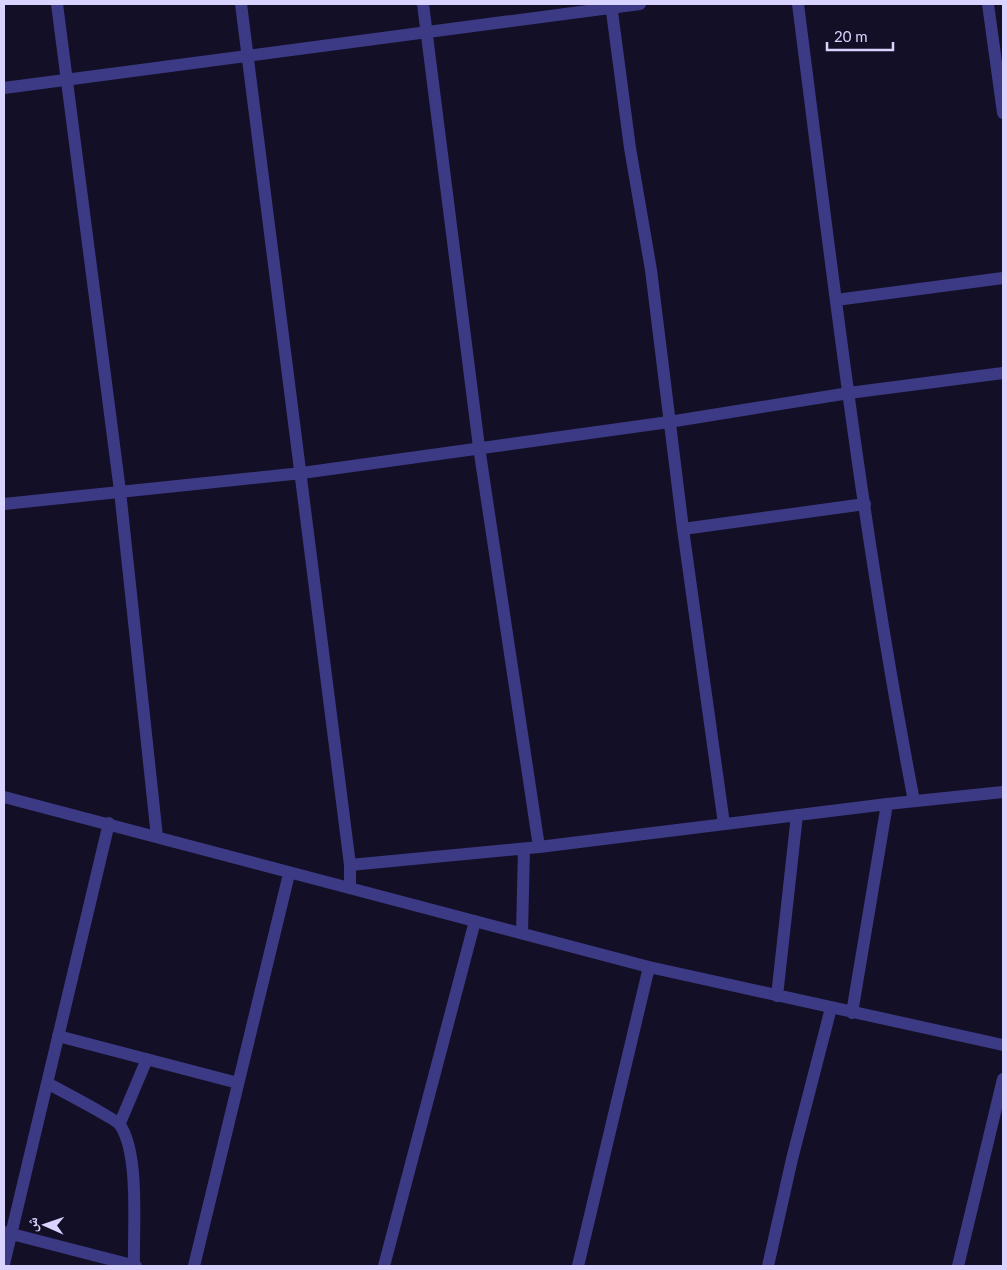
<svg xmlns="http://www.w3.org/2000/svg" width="1007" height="1270" viewBox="0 0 1007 1270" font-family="Lato,'Noto Naskh Arabic',sans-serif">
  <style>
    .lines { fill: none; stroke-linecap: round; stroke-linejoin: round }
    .street { stroke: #3d3a85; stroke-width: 12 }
  </style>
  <rect width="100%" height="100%" fill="#130f26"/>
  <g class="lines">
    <path class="street" d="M57,4l63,487 37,346
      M241,4l109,861v23
      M423,4l56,443 60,400
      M611,4l19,144 21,122 32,259 41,295
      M798,4c34,266 65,533 116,797
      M988,4l15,109
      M4,88l636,-84
      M836,300l167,-22
      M4,504l298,-31 367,-51 180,-29 154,-20
      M683,529l182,-25
      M4,797l645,170 354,78
      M350,865l189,-18 348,-43 116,-12
      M522,933l2,-84
      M777,996l20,-181
      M852,1013l35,-209
      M58,1036l180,47
      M47,1083c11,6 69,36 73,42 20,29 13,105 14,141
      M120,1123l27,-64
      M4,1232l132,34
      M4,1264l105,-441
      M194,1266l95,-392
      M384,1266l91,-345
      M578,1266l71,-299
      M768,1266l24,-107 39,-151
      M958,1266l45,-187"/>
  </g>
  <rect width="1007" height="1270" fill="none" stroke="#d9d4ff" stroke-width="10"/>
  <g transform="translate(45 1225) rotate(272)" stroke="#130f26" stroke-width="4" paint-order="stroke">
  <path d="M0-4L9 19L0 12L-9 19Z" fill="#d9d4ff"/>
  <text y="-8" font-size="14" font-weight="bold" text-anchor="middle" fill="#d9d4ff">ش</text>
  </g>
  <path d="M827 42v8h66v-8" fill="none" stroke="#d9d4ff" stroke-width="2.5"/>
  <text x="834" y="42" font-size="15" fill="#d9d4ff" stroke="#130f26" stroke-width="4" paint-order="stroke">20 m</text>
</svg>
